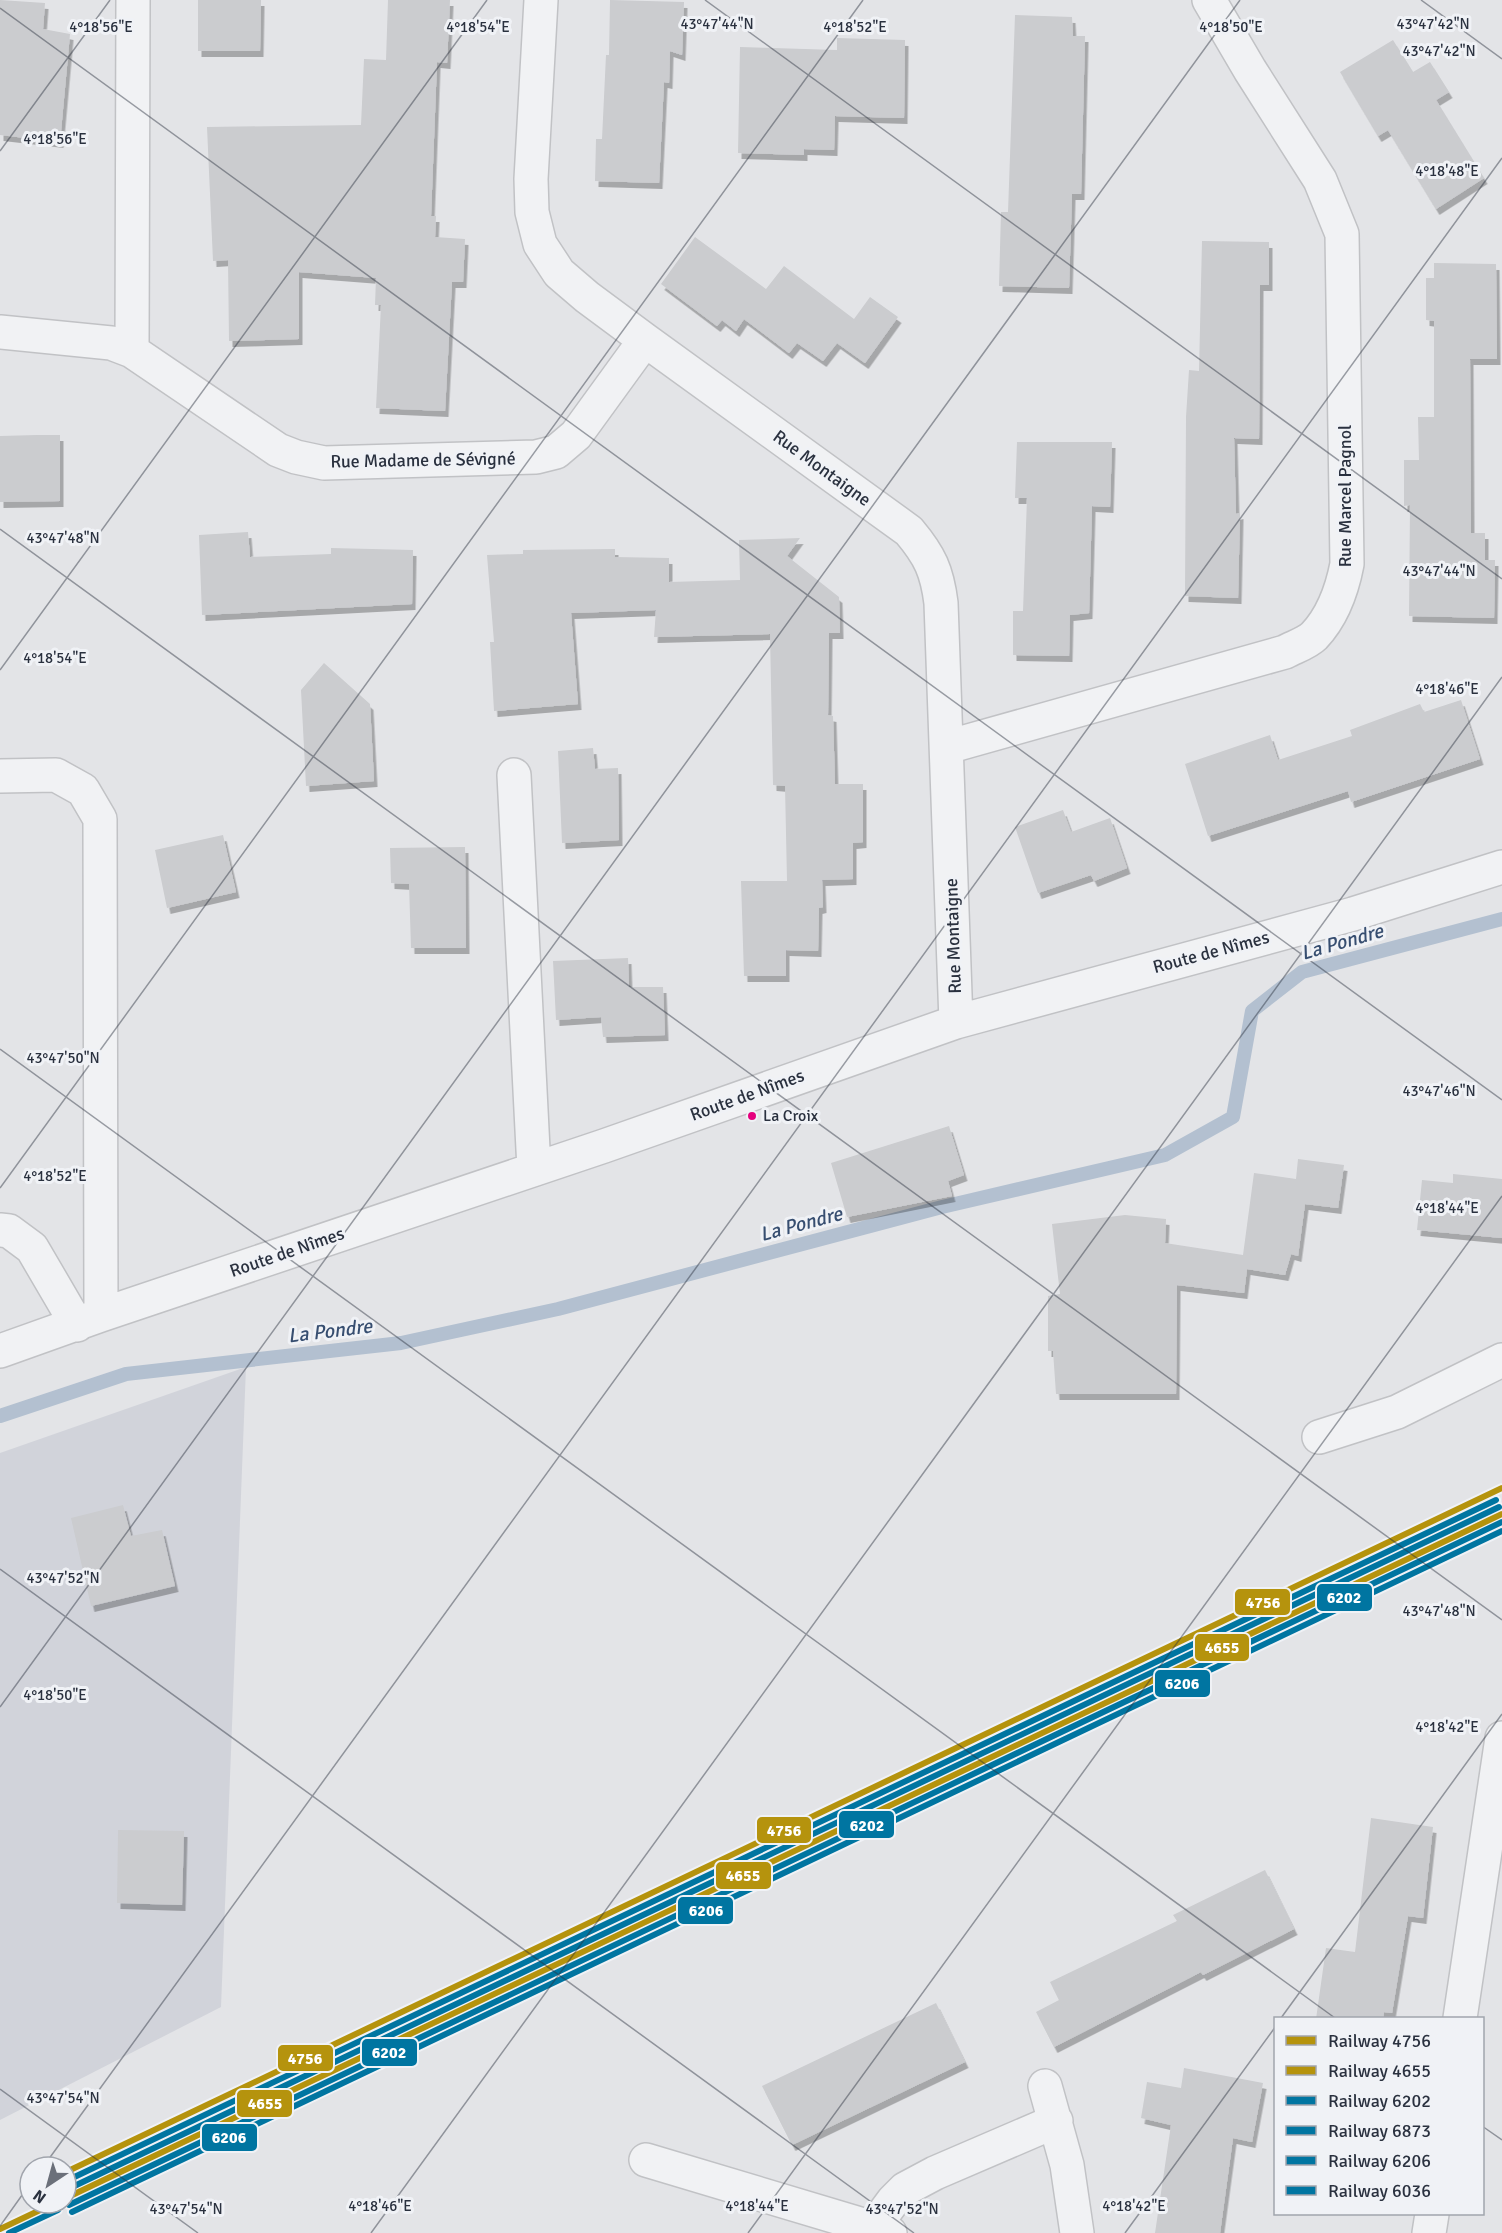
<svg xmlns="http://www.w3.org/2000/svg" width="1502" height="2233" viewBox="0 0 1502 2233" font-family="Signika,sans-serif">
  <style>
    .built { fill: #d1d3da }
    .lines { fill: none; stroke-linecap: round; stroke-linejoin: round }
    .stream { stroke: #b3c0d0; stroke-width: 14 }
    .building { fill: #cbcccf; filter: url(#shadow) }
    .minor-casing { stroke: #c1c2c5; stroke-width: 36 }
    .minor { stroke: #f1f2f4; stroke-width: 33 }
    .rail-1-casing { stroke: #f0f2f6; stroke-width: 10 }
    .rail-2-casing { stroke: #f0f2f6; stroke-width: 10 }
    .rail-3-casing { stroke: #f0f2f6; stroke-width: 10 }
    .rail-4-casing { stroke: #f0f2f6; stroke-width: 10 }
    .rail-5-casing { stroke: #f0f2f6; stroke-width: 10 }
    .rail-6-casing { stroke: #f0f2f6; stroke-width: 10 }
    .rail-1 { stroke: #b5930d; stroke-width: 6 }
    .rail-2 { stroke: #b5930d; stroke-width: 6 }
    .rail-3 { stroke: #0075a1; stroke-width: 6 }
    .rail-4 { stroke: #0075a1; stroke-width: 6 }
    .rail-5 { stroke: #0075a1; stroke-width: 6 }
    .rail-6 { stroke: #0075a1; stroke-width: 6 }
    .ticks { fill: none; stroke: #2a313f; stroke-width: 1.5; stroke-opacity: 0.45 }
    .bus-dot { fill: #e5007d; stroke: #f0f2f6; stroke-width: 2 }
    .labels { text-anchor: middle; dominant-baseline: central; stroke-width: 6; stroke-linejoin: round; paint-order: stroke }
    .bus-label { font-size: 16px; fill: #2a313f; stroke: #f0f2f6; text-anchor: start }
    .street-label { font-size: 18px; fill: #2a313f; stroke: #f0f2f6 }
    .water-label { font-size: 20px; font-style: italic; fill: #374e70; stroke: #f0f2f6 }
    .ticks-label { font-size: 15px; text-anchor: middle; fill: #2a313f; stroke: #f0f2f6; stroke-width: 6; stroke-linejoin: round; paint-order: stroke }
    .line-badge { stroke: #f0f2f6; stroke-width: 2 }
    .badge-label { font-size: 16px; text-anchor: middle; font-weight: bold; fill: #fff }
  </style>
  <defs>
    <filter id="shadow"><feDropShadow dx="3.5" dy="6" stdDeviation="0" flood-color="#0004"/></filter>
  </defs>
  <rect width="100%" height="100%" fill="#e3e4e7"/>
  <path class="built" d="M246,1367l-25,640 -221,113v-667z"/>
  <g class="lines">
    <path class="stream" d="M0,1416l126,-42 275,-31 157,-34 384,-102 223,-52 68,-38 19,-106 50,-39 200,-53"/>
  </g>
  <path class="building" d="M0,0l45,3 -2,26 27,5 -10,108 -60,-7z
    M198,0h63l-1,51h-62z
    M388,0h62l-3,63 -10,-1 -6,154h5l-1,21 30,2 -2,43h-11l-7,129 -69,-3 5,-103h-6l1,-27 -77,-6v67l-70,2 -1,-81 -15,1 -6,-134 154,-2 3,-66 22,1z
    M610,0l74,2 -2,53 -12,-4 -1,32 -5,-1 -5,101 -64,-2 1,-42h6l4,-84h3z
    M1015,15l57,2 1,19h12l-4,158h-9l-3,94 -70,-2 2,-74h7z
    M837,38l68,2 -1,78 -69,-2 -1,34 -30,-1v6l-66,-2 2,-106 97,3z
    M1393,40l20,32 17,-10 19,30 -13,8 48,78 -48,31 -48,-79 -10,6 -38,-64z
    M695,237l71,52 18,-23 70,53 16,-22 28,20 -33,46 -28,-20 -14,18 -26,-18 -8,10 -45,-34 -8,12 -14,-11 -5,6 -56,-42z
    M1202,241l67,1v43h-9l-1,154 -25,-1 2,76 4,-1 -2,85 -53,-2 1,-179 3,-47 10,1z
    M1434,263l62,1 1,95h-27l1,174h14v27h10l-1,58 -85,-2 1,-111 -6,1v-46h15l-1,-43h16v-96l-8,-1v-42h8z
    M37,435h23v66l-60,1v-66z
    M1017,442h95l-2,65 -18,-1 -3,107 -19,2 -1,41 -56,-1v-44h10l4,-113h-12z
    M248,532l2,25 81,-3v-6l82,2 -1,54 -210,11 -3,-80z
    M800,538l-13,18 52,41 1,36h-11l-1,82 5,1 2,68h28v58l-10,1v36l-31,1 1,27 -4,1 -1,43 -32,-1v26h-42l-3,-95h46l-2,-95 -12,-1 -3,-151 -116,3 2,-27 -85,3 7,91 -84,7 -4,-69h4l-7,-87 36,-1v-4l92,-1v8l54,1v24l71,-2 -1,-40z
    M324,663l46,41 4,77 -68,5 -5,-96z
    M1461,700l19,59 -129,43 -3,-11 -140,45 -23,-72 85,-29 8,25 74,-24 -2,-6 70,-26 4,8z
    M593,748l2,21 23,-1 1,72 -57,3 -4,-92z
    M1063,810l8,22 39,-14 17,50 -33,13 -3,-6 -53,18 -23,-66z
    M223,835l13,57 -69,16 -12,-58z
    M465,847l1,101h-55l-2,-64 -18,-1 -1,-35z
    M628,958l1,29h34l2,48 -62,2 -2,-20 -45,3 -3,-59z
    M949,1126l15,49 -16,6 4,15 -105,21 -16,-54z
    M1298,1159l46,6 -6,43 -33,-4 -7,52 -7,-2 -6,21 -38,-6 -3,24 -67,-8 -1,109h-120l-3,-43h-5v-55l12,-2 -8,-70 73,-9 41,4 -1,24 78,12 11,-82 42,6z
    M1453,1174l49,5v59l-85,-8 5,-50 31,3z
    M123,1505l8,31 31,-6 13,56 -84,20 -20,-88z
    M1371,1818l62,9 -10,91 -15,-2 -16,97 -8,-1 -1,7h-67l10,-71 29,4z
    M118,1830l66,1 -2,74 -65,-2z
    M1265,1870l29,59 -91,46 -2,-3 -147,75 -18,-35 23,-12 -9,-18 127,-61 -4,-6z
    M936,2003l29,59 -173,83 -30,-59z
    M1184,2068l79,15 -11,59 -19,-4 -13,95h-65l16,-108 -30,-7 6,-36 34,6z"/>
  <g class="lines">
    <defs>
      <path id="minor" d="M541,0l-10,179 1,33 8,32 19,29 28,24 58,43 264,191c21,25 28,40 32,72l15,419
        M0,332l111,11 21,8 146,99 18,7 28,6 212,-6 20,-5 20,-17 69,-95
        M132,351l1,-351
        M947,747l338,-95c9,-5 22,-9 29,-16 19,-20 28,-46 33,-72l-5,-330 -22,-54 -70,-110 -41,-70
        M514,775l20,394
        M0,776l56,-1 27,15 17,29 1,496
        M0,1230l9,1 23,17 45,77
        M0,1351l101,-36 503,-169 352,-124 397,-108 149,-47
        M1319,1437l78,-25 105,-52
        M1460,2018l42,-280
        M1045,2086l22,79 10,68
        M646,2160l244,73
        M873,2228l20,-27 12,-12 30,-16 121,-52
        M1429,2233l3,-19"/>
    </defs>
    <use href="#minor" class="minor-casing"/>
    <use href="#minor" class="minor"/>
    <defs>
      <path id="rail-1" d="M66,2172l1436,-684"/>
      <path id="rail-2" d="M66,2198l1436,-684
        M0,2229l55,-26"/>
      <path id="rail-3" d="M69,2205l1433,-683
        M9,2233l49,-23"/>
      <path id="rail-4" d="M66,2190l1433,-683"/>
      <path id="rail-5" d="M72,2212l1430,-681"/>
      <path id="rail-6" d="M66,2181l1430,-681"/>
    </defs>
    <use href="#rail-1" class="rail-1-casing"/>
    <use href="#rail-2" class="rail-2-casing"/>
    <use href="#rail-3" class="rail-3-casing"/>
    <use href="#rail-4" class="rail-4-casing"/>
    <use href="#rail-5" class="rail-5-casing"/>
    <use href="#rail-6" class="rail-6-casing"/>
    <use href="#rail-1" class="rail-1"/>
    <use href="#rail-2" class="rail-2"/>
    <use href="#rail-3" class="rail-3"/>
    <use href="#rail-4" class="rail-4"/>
    <use href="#rail-5" class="rail-5"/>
    <use href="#rail-6" class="rail-6"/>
  </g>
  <path class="ticks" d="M705,0l797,579M1421,0l81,59M0,8l1502,1092M0,151l110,-151M0,529l1502,1091M0,670l487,-670M0,1049l1335,969M0,1188l863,-1188M0,1569l914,664M0,1707l1240,-1707M1281,2018l221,-304M0,2089l198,144M1482,2126l20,14M43,2167l1459,-2009M0,2226l30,-42M371,2233l1131,-1556M748,2233l754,-1037M1125,2233l151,-207"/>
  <circle class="bus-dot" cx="752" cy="1116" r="5"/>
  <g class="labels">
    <g class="bus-label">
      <text x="763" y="1116">La Croix</text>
    </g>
    <g class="street-label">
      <text transform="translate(423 460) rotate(-1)">Rue Madame de Sévigné</text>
      <text transform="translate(822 468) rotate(36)">Rue Montaigne</text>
      <text transform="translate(1345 496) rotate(-90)">Rue Marcel Pagnol</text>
      <text transform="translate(953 936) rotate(-92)">Rue Montaigne</text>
      <text transform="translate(1211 952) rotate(-15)">Route de Nîmes</text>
      <text transform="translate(747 1095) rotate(-20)">Route de Nîmes</text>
      <text transform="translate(287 1252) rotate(-19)">Route de Nîmes</text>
    </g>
    <g class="water-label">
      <text transform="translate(1342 942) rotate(-16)">La Pondre</text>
      <text transform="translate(801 1224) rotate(-15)">La Pondre</text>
      <text transform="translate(330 1331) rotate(-7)">La Pondre</text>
    </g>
  </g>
  <g class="ticks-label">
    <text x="1433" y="29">43°47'42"N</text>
    <text x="717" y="29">43°47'44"N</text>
    <text x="101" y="32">4°18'56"E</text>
    <text x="478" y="32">4°18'54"E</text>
    <text x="855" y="32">4°18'52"E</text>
    <text x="1231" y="32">4°18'50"E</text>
    <text x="1439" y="56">43°47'42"N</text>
    <text x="55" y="144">4°18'56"E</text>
    <text x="1447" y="176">4°18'48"E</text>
    <text x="63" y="543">43°47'48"N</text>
    <text x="1439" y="576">43°47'44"N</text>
    <text x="55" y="663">4°18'54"E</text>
    <text x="1447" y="694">4°18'46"E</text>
    <text x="63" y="1063">43°47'50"N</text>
    <text x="1439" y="1096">43°47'46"N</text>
    <text x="55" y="1181">4°18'52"E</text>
    <text x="1447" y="1213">4°18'44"E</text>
    <text x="63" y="1583">43°47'52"N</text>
    <text x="1439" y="1616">43°47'48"N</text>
    <text x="55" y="1700">4°18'50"E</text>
    <text x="1447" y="1732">4°18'42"E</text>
    <text x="63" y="2103">43°47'54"N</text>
    <text x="380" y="2211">4°18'46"E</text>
    <text x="757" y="2211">4°18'44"E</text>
    <text x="1134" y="2211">4°18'42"E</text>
    <text x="186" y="2214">43°47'54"N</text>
    <text x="902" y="2214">43°47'52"N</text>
  </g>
  <g class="line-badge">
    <rect x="1316" y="1583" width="57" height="29" rx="6" fill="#0075a1"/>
    <rect x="1234" y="1588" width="57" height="28" rx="6" fill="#b5930d"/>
    <rect x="1194" y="1633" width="56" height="29" rx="6" fill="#b5930d"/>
    <rect x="1154" y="1669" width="57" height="29" rx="6" fill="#0075a1"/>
    <rect x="838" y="1810" width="57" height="29" rx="6" fill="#0075a1"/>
    <rect x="756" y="1816" width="56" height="28" rx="6" fill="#b5930d"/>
    <rect x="715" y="1861" width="57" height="29" rx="6" fill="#b5930d"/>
    <rect x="677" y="1896" width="57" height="29" rx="6" fill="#0075a1"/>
    <rect x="361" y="2038" width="57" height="29" rx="6" fill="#0075a1"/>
    <rect x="277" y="2044" width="57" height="28" rx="6" fill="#b5930d"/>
    <rect x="236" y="2089" width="57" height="29" rx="6" fill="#b5930d"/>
    <rect x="201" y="2123" width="57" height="29" rx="6" fill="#0075a1"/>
  </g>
  <g class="badge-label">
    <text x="1344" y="1603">6202</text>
    <text x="1263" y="1608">4756</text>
    <text x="1222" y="1653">4655</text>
    <text x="1182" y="1689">6206</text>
    <text x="867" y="1831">6202</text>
    <text x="784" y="1836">4756</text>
    <text x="743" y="1881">4655</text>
    <text x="706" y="1916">6206</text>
    <text x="389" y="2058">6202</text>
    <text x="305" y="2064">4756</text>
    <text x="265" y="2109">4655</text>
    <text x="229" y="2143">6206</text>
  </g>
  <rect x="1274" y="2017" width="210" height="198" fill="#f0f2f6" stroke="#a1a5ad" stroke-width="1.5"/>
  <rect x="1286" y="2036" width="30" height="9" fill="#b5930d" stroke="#a1a5ad" stroke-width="1.5"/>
  <text x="1328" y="2047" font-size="18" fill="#2a313f">Railway 4756</text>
  <rect x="1286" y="2066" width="30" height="9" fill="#b5930d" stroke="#a1a5ad" stroke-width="1.5"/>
  <text x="1328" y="2077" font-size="18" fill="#2a313f">Railway 4655</text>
  <rect x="1286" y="2096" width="30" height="9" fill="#0075a1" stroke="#a1a5ad" stroke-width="1.5"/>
  <text x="1328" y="2107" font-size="18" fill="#2a313f">Railway 6202</text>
  <rect x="1286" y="2126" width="30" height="9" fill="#0075a1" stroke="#a1a5ad" stroke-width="1.5"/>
  <text x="1328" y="2137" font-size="18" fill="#2a313f">Railway 6873</text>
  <rect x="1286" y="2156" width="30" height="9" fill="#0075a1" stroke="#a1a5ad" stroke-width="1.5"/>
  <text x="1328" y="2167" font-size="18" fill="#2a313f">Railway 6206</text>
  <rect x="1286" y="2186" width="30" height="9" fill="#0075a1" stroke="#a1a5ad" stroke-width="1.5"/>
  <text x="1328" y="2197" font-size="18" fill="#2a313f">Railway 6036</text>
  <g transform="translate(48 2185) rotate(216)"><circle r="28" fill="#f0f2f6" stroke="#a1a5ad" stroke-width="1.5"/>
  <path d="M0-4.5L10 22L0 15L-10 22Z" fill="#6b707a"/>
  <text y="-9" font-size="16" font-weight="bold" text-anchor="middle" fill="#2a313f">N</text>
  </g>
</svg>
